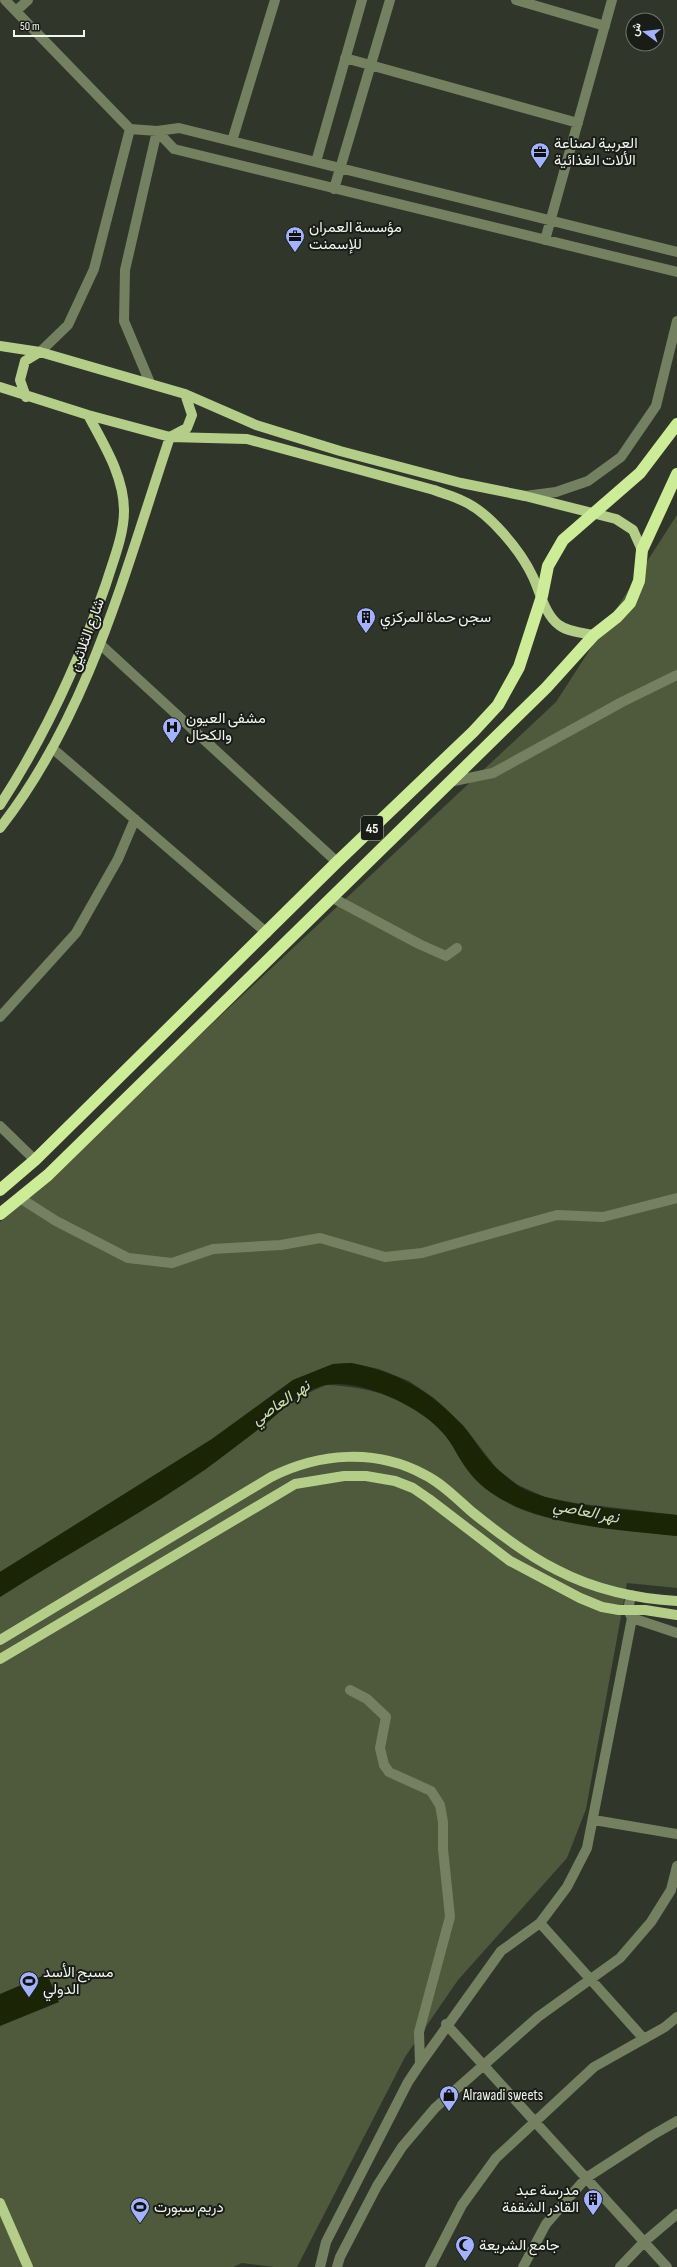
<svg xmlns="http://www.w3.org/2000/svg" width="677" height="2267" viewBox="0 0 677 2267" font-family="'Sofia Sans Condensed',Vazirmatn,sans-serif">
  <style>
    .green { fill: #4f5a3c }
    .water { fill: #1b2506 }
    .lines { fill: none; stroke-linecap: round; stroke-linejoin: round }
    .minor { stroke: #748160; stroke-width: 10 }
    .major { stroke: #b4ce89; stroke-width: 10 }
    .highway { stroke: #cdec98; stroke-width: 12 }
    .labels { text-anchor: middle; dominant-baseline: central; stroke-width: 4; stroke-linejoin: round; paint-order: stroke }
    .shield { fill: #1a1c17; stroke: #b1b4ae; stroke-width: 1 }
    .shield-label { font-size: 14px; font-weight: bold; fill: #f2f5ee }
    .poi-label { font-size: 15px; fill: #f2f5ee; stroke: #1a1c17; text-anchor: start }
    .street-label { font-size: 15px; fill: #f2f5ee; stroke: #1a1c17 }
    .water-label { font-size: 16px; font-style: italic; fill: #cae2a6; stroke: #1a1c17 }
  </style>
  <rect width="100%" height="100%" fill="#31362b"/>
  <path class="green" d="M677,515v1000l-102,-12 -30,-6 -27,-12 -21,-16 -34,-44 -29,-27 -25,-17 -30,-12 -28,-6 -18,1 -40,16 -81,59 -212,133v-350l556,-520z
    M326,1385c43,1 88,14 117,48 10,11 15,23 23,35 9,14 23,24 37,32 40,26 126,30 174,36v52l-50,-5 -41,226 -19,49 -109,122 -53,77 -108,210h-22l-33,-4 -9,4h-233v-670l205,-128 92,-71z"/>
  <path class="water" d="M351,1363c46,9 79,27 111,62 7,7 12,16 18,24 10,14 23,26 37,36 34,22 118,25 160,30v21c-51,-5 -125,-10 -170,-34 -15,-7 -30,-19 -40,-33 -9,-11 -14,-25 -24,-36 -22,-26 -82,-55 -117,-48 -25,5 -44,26 -63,41 -19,14 -38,29 -57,43 -66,46 -138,84 -206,128v-25l212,-133 81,-59 40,-16z
    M47,1974l12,28 -59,24v-32z"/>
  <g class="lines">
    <path class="minor" d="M5,0l125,129 27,2 22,-3 498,124
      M516,0l89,26
      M16,11l12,-11
      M345,58l233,65
      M157,131l17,18 503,123
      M232,141l43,-141
      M316,162l46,-162
      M334,189l56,-189
      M545,240l67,-240
      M40,352l28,-27 26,-56 36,-140
      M150,383l-26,-62 1,-51 32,-139
      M525,496l31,-4 32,-11 33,-24 35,-51 21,-85
      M101,645l236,217
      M52,748l215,185
      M449,782l44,-9 129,-71 55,-27
      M331,897l88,47 27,12 11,-8
      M0,1017l76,-84 42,-74 17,-40
      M0,1126l35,34
      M20,1198l36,23 72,37 44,5 41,-14 68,-4 39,-7 65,19 37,-4 135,-38 46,2 74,-19
      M631,1595l-3,15 4,8 45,15
      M350,1690l17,9 19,18 -6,31 4,17 5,7 42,19 9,14 3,17v27l7,68 -31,115 1,32
      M594,1820l83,14
      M540,1923l104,116
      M446,2024l221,243
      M320,2267l6,-25 82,-160 12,-18 81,-113 39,-28 27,-36 20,-39 45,-230
      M337,2267l3,-10 37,-71 25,-39 33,-39 103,-91 82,-59 31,-36 20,-32 6,-24
      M430,2267l32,-62 34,-47 98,-91 71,-40 12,-10
      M523,2267l23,-43 40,-46 65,-42 26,-15
      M620,2267l24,-25 33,-28"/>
    <path class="major" d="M0,346l40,6 145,42 71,31 84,26 121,32 64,13 91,23 17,11 9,20
      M0,387l88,28 82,22 77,2 187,51c10,4 20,6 29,11 26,11 58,50 70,76 7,15 12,38 26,48 9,7 24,8 35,10
      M26,397l-6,-17 5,-19 15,-9
      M0,805c45,-69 79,-143 106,-221 7,-23 18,-49 18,-73 0,-35 -20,-66 -36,-96
      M0,828c89,-114 125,-257 170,-391l17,-9 5,-13 -7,-21
      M0,1640l271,-163c48,-24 105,-29 154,-2 18,9 32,24 47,37 26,21 55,43 85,58 36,19 80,29 120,31
      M0,1659l295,-175 49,-8h22l29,5 18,7 16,11 81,62 70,37 22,9 17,3h26l32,5
      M0,2203l28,64"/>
    <path class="highway" d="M0,1190l35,-30 302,-298 136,-130 25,-27 21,-38 23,-71 6,-30 15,-26 77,-67 37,-49
      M0,1214l48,-39 498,-487 48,-53 23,-18 13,-14 9,-22 3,-31 35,-76"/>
  </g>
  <defs>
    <symbol id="office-pin" viewBox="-11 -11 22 30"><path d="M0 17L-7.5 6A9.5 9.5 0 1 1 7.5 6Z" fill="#a3b2fd" stroke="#1a1c17"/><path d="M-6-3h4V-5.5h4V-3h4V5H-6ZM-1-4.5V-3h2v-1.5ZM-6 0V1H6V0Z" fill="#111"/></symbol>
    <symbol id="building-pin" viewBox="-11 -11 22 30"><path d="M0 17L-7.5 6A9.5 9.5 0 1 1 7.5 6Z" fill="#a3b2fd" stroke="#1a1c17"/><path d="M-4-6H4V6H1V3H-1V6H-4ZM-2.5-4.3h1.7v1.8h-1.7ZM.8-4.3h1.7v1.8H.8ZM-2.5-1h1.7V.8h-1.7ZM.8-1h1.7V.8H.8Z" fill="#111"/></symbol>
    <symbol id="hospital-pin" viewBox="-11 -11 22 30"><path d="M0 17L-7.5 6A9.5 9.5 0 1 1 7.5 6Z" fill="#a3b2fd" stroke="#1a1c17"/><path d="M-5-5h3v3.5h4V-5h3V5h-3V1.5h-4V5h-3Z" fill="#111"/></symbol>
    <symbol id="stadium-pin" viewBox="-11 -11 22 30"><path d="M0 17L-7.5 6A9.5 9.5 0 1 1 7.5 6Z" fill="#a3b2fd" stroke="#1a1c17"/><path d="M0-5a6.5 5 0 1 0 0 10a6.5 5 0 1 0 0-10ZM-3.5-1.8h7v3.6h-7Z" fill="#111"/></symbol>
    <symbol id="shop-pin" viewBox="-11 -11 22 30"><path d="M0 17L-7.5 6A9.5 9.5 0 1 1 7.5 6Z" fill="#a3b2fd" stroke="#1a1c17"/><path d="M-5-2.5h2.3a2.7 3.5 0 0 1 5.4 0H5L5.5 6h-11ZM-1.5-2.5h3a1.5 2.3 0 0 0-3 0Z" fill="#111"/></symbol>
    <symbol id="mosque-pin" viewBox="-11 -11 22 30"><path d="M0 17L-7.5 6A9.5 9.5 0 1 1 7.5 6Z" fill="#a3b2fd" stroke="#1a1c17"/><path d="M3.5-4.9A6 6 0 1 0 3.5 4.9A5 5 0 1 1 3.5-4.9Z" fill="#111"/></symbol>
  </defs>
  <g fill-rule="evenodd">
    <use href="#office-pin" x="529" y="141" width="22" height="30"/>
    <use href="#office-pin" x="284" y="225" width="22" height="30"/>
    <use href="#building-pin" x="355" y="606" width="22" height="30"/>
    <use href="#hospital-pin" x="161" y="716" width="22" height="30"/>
    <use href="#stadium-pin" x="18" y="1970" width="22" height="30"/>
    <use href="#shop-pin" x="438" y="2084" width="22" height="30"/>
    <use href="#building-pin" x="582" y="2188" width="22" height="30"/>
    <use href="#stadium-pin" x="129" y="2196" width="22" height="30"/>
    <use href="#mosque-pin" x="454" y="2234" width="22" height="30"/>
  </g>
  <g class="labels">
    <rect class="shield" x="361" y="816" width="22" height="24" rx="3"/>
    <g class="shield-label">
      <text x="372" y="828">45</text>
    </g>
    <g class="poi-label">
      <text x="554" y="143">العربية لصناعة<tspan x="554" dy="17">الألات الغذائية</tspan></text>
      <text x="309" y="227">مؤسسة العمران<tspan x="309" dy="17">للإسمنت</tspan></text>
      <text x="380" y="617">سجن حماة المركزي</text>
      <text x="186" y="718">مشفى العيون<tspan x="186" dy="17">والكحال</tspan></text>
      <text x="43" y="1972">مسبح الأسد<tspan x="43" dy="17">الدولي</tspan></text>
      <text x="463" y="2095">Alrawadi sweets</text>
      <text x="579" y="2190" text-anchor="end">مدرسة عبد<tspan x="579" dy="17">القادر الشقفة</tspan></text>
      <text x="154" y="2207">دريم سبورت</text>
      <text x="479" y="2245">جامع الشريعة</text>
    </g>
    <g class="street-label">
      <text transform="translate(87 635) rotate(-70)">شارع الثلاثين</text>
    </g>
    <g class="water-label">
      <text transform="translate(281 1403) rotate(-34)">نهر العاصي</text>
      <text transform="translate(586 1512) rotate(11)">نهر العاصي</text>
    </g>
  </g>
  <g transform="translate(645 32) rotate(285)"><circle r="19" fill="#1a1c17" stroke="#70736d"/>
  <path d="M0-3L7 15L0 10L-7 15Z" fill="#a3b2fd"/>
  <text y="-6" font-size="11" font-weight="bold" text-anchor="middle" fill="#f2f5ee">ش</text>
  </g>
  <path d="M14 30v6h70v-6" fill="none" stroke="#f2f5ee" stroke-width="2"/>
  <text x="20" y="30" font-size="12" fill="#f2f5ee" stroke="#1a1c17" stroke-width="3" paint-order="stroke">50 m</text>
</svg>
